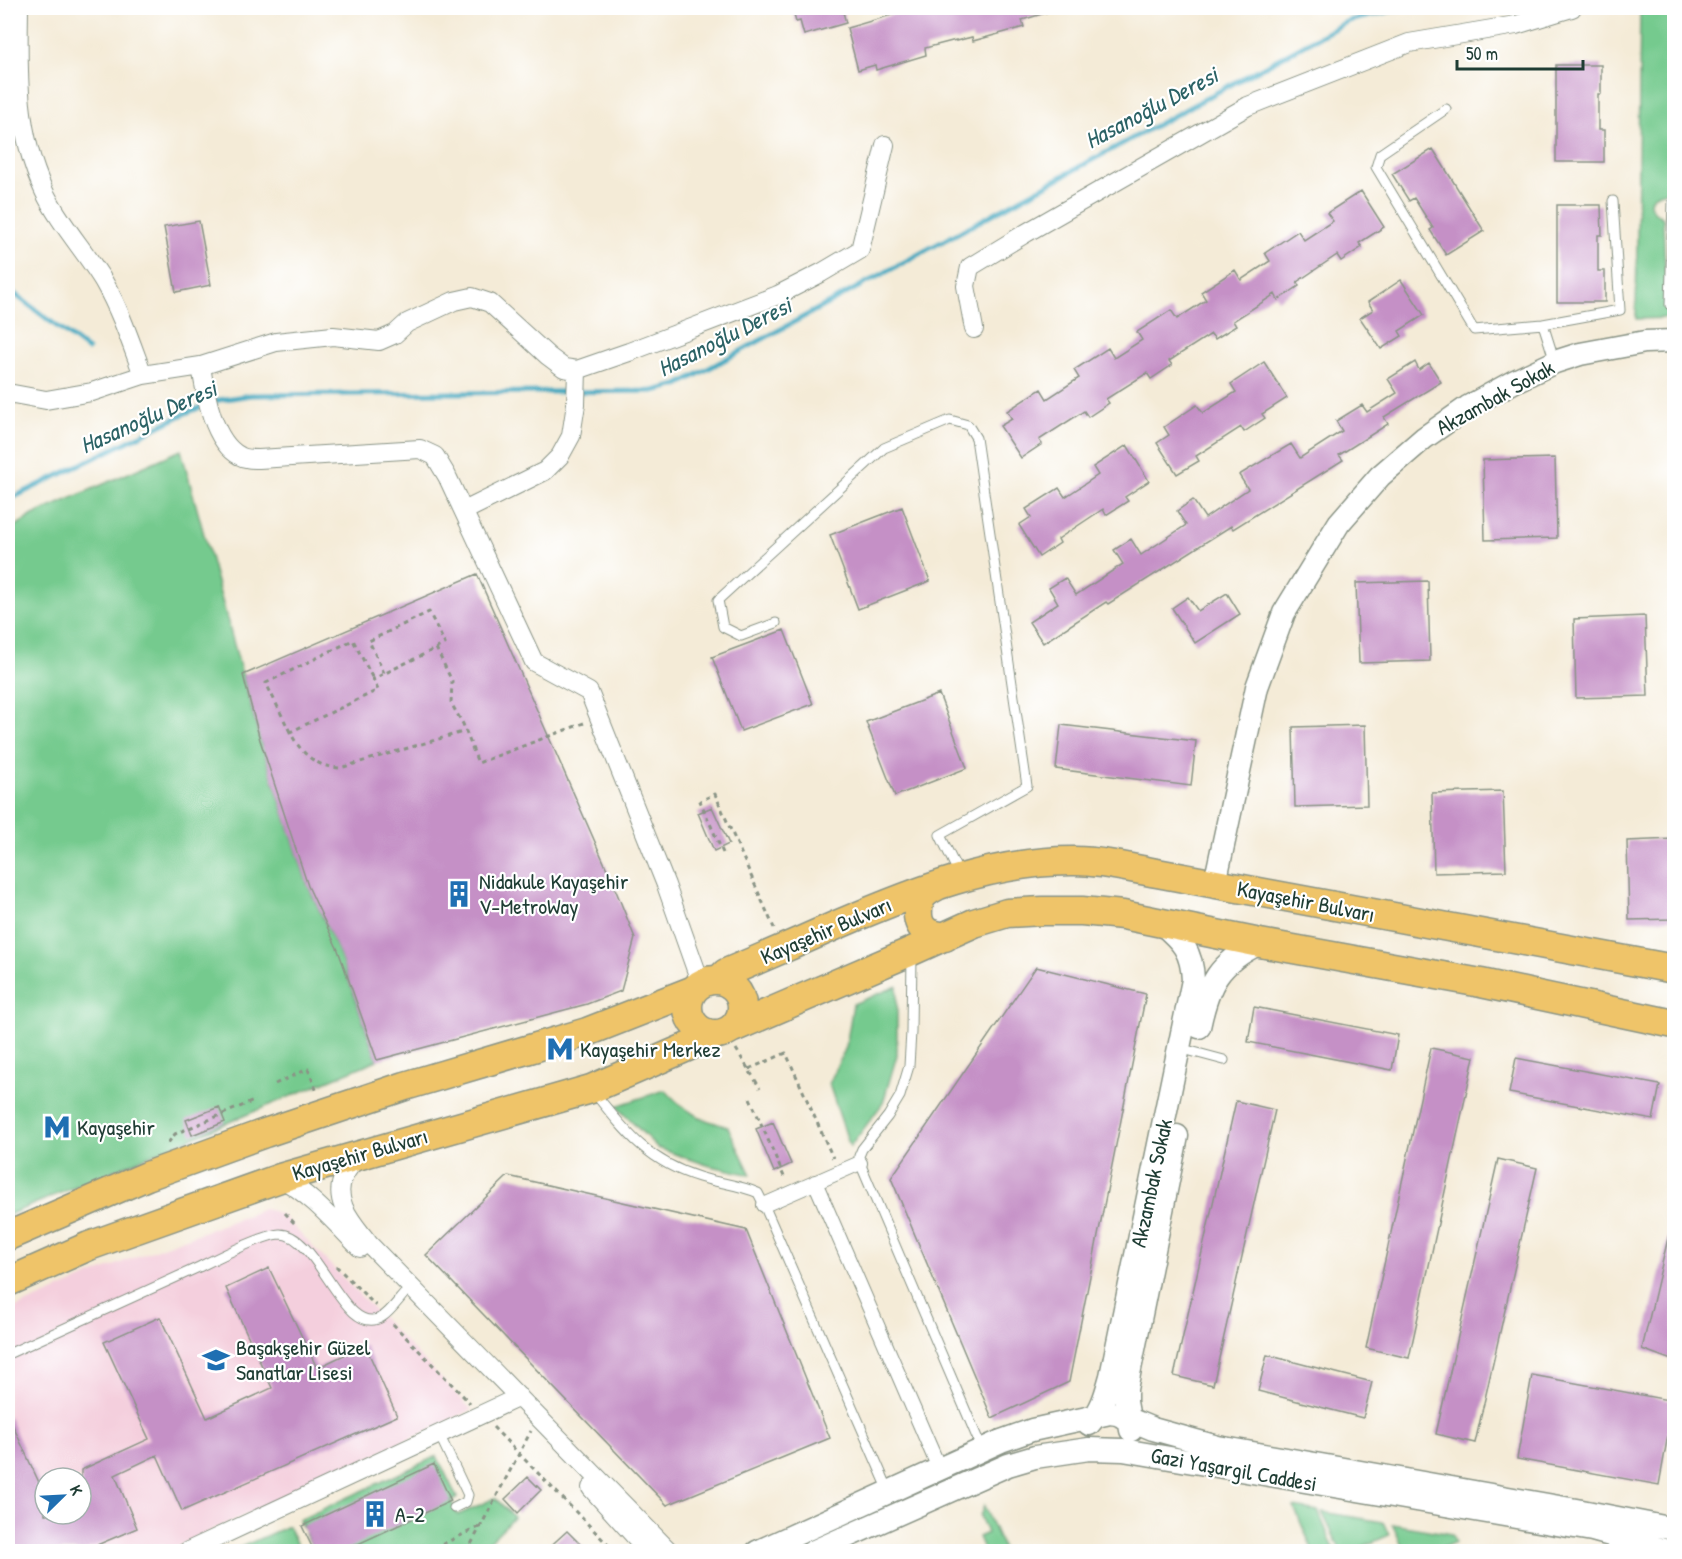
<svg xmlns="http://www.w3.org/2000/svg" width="1682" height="1559" viewBox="0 0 1682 1559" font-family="'Patrick Hand',sans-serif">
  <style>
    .built { fill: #f4cfdd; fill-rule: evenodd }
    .green { fill: #74ca8e; stroke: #4a8461; stroke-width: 1.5 }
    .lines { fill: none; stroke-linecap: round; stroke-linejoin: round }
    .stream { stroke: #40a8c0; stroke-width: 5 }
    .building { fill: #c590c6 }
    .service-casing { stroke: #8a9486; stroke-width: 11 }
    .pedestrian-casing { stroke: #8a9486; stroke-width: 16 }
    .minor-casing { stroke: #8a9486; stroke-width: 20 }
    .tertiary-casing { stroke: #8a9486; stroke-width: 25 }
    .primary-casing { stroke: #8a9486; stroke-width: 31 }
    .path { stroke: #8a9486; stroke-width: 3; stroke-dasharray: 4.5 4.5; stroke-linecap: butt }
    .service { stroke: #fff; stroke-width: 9 }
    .pedestrian { stroke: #fff; stroke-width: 14 }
    .minor { stroke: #fff; stroke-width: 18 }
    .tertiary { stroke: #fff; stroke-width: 22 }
    .primary { stroke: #efc469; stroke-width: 28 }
    .labels { text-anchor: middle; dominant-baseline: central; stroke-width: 4.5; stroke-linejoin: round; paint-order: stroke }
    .street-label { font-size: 22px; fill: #1f3d34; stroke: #fff }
    .poi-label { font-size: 22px; fill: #1f3d34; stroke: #fff; text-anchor: start }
    .water-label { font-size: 24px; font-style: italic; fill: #2b6265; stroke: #fff }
  </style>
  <rect width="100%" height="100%" fill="#fff"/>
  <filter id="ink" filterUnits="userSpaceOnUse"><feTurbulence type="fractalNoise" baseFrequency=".0167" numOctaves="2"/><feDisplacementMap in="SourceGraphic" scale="12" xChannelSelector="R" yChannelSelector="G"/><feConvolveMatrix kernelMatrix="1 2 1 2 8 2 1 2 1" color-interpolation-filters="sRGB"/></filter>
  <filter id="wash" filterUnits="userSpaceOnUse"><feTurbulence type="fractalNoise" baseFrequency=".008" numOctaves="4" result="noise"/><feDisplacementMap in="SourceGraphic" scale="24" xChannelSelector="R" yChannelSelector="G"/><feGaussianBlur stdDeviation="1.35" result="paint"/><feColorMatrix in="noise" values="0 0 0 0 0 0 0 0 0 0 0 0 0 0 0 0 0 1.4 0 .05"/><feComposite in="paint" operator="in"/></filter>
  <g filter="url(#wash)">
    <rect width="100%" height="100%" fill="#f4ebd7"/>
    <path class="built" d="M264,1209l9,2 10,5 189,194 -305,141h-159v-240l117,-50zM45,1478h36v36h-36z"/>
    <path class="green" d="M1640,8h34v183c-22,-1 -35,13 -11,27l3,79 4,12 4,2v7l-38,1z
      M181,450l79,290 48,146 30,64 39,110 -369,155v-684l25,-16z
      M897,986v69l-14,48 -33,44 -21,-63 17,-37 7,-43z
      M665,1090l15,15 20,13 28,9 23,48 -44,-10 -49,-17 -42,-42z
      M437,1456l20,42 -6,3 7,14 37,-17 19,19 -35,35 -165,-1 -15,-31z
      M984,1506l20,45h-20l-6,-14 9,-4 -7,-17z
      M1294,1507l24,4 17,40h-22z
      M1322,1512l61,10 6,13 -36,16h-12z
      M1392,1524l60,10 3,8 -20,9h-30z
      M288,1526l12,25h-68z"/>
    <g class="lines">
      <path class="stream" d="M8,284l4,8 76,58
        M8,500l178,-87 33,-13 32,-5 402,-4 25,-6 670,-364 55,-13"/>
    </g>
    <g id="blocks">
      <path class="building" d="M792,8h50l4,15 -42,12 -4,-14 -4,1z
        M933,8h119v3l-30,9 2,7 -51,14 -1,-4 -16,4v-1l-31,8 1,7 -50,15 -1,-5 -17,5 -11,-42 65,-19 3,4z
        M1556,65h45v29h-3v36h6v32h-48z
        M1433,149l51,82 -38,24 -16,-25 3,-2 -19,-30 -5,3 -17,-27z
        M1361,191l23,36 -25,16 3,4 -21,14 -4,-6 -40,27 2,4 -21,14 -3,-6 -42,27 3,5 -21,13 -4,-5 -42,27 3,4 -21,14 -4,-6 -41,26 3,4 -21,14 -4,-6 -45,29 3,4 -21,14 -21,-32 12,-7 -5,-8 34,-22 6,10 32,-21 -5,-8 34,-22 6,10 28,-18 -5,-8 34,-22 6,9 29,-19 -5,-8 34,-22 6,10 29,-19 -5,-8 33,-22 6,9 29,-19 -6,-8z
        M1557,205h44l1,30h-4v36h7v31h-48z
        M199,221l12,64 -35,7 -12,-65z
        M1401,280l23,35 -25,16 3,5 -21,13 -21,-31 13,-8 -5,-8z
        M1264,362l23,36 -25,16 3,4 -21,14 -3,-5 -45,29 3,5 -22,13 -20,-31 12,-8 -5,-8 33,-22 6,8 33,-21 -5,-8z
        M1415,362l4,8 10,-7 12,19 -57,35 4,7 -49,31 4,5 -110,69 -2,-3 -123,78 -2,-2 -63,41 -14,-21 29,-19 -9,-15 16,-10 11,17 47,-31 -9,-14 17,-11 10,16 45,-30 -9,-14 16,-11 12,18 43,-29 -9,-14 52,-31 9,14 42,-27 -6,-10 26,-16 5,7 30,-19 -9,-14z
        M1127,445l22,36 -24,16 3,4 -22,14 -3,-6 -45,30 2,4 -21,14 -20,-32 12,-8 -5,-8 33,-21 6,9 33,-22 -5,-8z
        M1555,458l2,80 -72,2 -2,-80z
        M902,507l28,74 -72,28 -28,-74z
        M477,574l133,302 25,62 -14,53 -34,13 -210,56 -39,-110 -30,-64 -48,-146 -17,-65z
        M1428,581l2,80 -71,2 -3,-80z
        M1227,593l13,21 -45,29 -23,-35 16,-11 10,14z
        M1645,616l3,80 -72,2 -2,-79z
        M784,630l29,74 -72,27 -29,-74z
        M939,694l28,74 -72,28 -29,-74z
        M1061,725l135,16 -5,45 -135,-17z
        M1365,725l2,80 -72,2 -2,-80z
        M1503,791l3,80 -72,2 -2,-80z
        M712,807l17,37 -15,7 -16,-38z
        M1674,839v80l-45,1 -2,-79z
        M1036,967l110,27 -77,388 -77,36 -101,-240z
        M1254,1007l144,28 -6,35 -144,-28z
        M1431,1048l43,9 -65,301 -43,-10z
        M1516,1058l144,27 -7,35 -144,-27z
        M1236,1101l39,9 -62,275 -39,-9z
        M219,1107l6,15 -33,13 -6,-15z
        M773,1122l18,42 -17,8 -18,-43z
        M1498,1159l39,9 -62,275 -39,-9z
        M508,1176l238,54 84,208 -163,67 -241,-250z
        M1669,1234l5,1v126l-32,-12z
        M269,1268l48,100 48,-23 32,71 -215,95 -25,-56 -42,20 22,53 -54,23h-70l-5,-11v-125l34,74 3,-2v27h36v-44l68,-31 -45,-97 56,-25 47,101 65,-30 -46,-100z
        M1267,1355l105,27 -9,36 -105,-27z
        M1532,1375l142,26 -15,84 -142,-26z
        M434,1464l17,37 -108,50h-29l-12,-25z
        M528,1477l13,13 -23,23 -13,-14z
        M567,1531l20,20h-42z"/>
    </g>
  </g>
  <g filter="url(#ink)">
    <use href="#blocks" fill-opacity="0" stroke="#8a9486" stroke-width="1.5"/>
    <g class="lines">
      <defs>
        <path id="service" d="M1446,109l-66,45 -4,13 98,163 69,-6 12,38
          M1673,202l-3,103h4
          M1543,324l77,-14 -7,-109
          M776,623l-35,13 -18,-9 -5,-27 166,-152 66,-28 18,5 8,13 51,348 -87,49 20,41
          M912,954l-1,78 -2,34 -9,30 -12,20 -26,33 -3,7 1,7 122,286
          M1179,1048l45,12
          M593,1091c32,40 55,71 106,86 19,6 41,8 59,16l6,12 125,286
          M8,1354c63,-29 127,-58 191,-87 18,-9 63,-32 81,-33 39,0 64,106 102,83 8,-5 15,-15 22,-23
          M439,1434l29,61 -2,7 -12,6"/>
        <path id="pedestrian" d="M815,1182l124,286
          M764,1205l96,-42"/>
        <path id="minor" d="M19,8c-1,64 -3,123 25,183 15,32 42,61 60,91 17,30 27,61 39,93l58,-9 75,-24 57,-6 46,5 16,-7 12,-11 47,-22 18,-4 18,6 58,53 16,12 13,2 52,-18 149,-57 43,-22 39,-23 25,-105
          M974,329l-8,-43 4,-19 56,-34 222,-127 161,-63 107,-18 56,-17
          M201,366c4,27 12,76 39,90 5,3 12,3 19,3l161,-10 15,7 12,20 87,186 55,30 77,193 35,99
          M8,393l38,7 46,-8 51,-17
          M464,511l81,-40 15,-15 11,-20 5,-32 1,-34
          M358,1156c-4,6 -11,13 -14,20 -13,26 11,49 25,68l301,308
          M280,1178c31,16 55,45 80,70
          M591,1488l58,64
          M186,1552l333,-155"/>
        <path id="tertiary" d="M1215,883l42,-196 27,-74 55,-90 41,-47 44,-38 44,-31 47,-26 40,-19 25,-8 65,-12 29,-1
          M1199,1027c9,-43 19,-64 61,-84
          M1089,1424c13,-14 17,-30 22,-48l82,-396c-1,-29 -11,-39 -32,-57
          M1131,1430l-5,-28v-13l51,-253
          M757,1552l244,-111 31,-11 78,-17 7,1 36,15 65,18 364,64 92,18
          M812,1552l196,-87 27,-8 54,-8 34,1 469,80 79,22"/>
        <path id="primary" d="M937,886c-4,2 -9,5 -13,8 -8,10 -9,29 2,37 4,4 13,4 19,6
          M688 1007a27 27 0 1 1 54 0a27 27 0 1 1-54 0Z
          M719,980l7,-7c38,-16 75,-32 113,-49 75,-32 154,-64 236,-63 27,0 55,7 82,12l517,96
          M733,1028l179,-77 62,-28 33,-10 36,-2h39l41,4 137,28 221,40 193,41
          M8,1236l139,-60 118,-43 140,-47 182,-54 107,-42
          M8,1282l81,-36 191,-68 311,-89 124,-54"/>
      </defs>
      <use href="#service" class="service-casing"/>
      <use href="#pedestrian" class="pedestrian-casing"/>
      <use href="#minor" class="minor-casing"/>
      <use href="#tertiary" class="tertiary-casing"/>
      <use href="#primary" class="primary-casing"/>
      <path class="path" d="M436,648l16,33 -1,22 12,21 15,39 106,-40
        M384,673l-15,-32 60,-29 16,32 -72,35 5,11 -88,42c11,21 25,35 50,36l126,-37
        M290,732l-24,-49 87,-43 20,39
        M723,853l-23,-52 15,-7 59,134
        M736,1049l24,39
        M749,1069l37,-16 47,105
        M275,1084l33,-15 9,23
        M750,1098l35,81
        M168,1143l7,-9 79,-33
        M285,1213l11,12
        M336,1266l40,40
        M393,1324l77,79
        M493,1427l122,125
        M426,1552l53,-25
        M467,1552l64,-121"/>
      <use href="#service" class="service"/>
      <use href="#pedestrian" class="pedestrian"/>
      <use href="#minor" class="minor"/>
      <use href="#tertiary" class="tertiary"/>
      <use href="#primary" class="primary"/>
    </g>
  </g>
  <defs>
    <symbol id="building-bare" viewBox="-9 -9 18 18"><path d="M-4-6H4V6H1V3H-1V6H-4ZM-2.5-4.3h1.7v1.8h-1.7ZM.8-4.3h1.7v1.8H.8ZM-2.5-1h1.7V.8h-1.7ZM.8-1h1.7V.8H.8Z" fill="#1f6fb2" stroke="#fff" stroke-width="2.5" paint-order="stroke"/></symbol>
    <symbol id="metro-bare" viewBox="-9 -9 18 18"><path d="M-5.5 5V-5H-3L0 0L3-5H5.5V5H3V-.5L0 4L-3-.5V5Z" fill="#1f6fb2" stroke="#fff" stroke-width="2.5" paint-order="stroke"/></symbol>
    <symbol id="school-bare" viewBox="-9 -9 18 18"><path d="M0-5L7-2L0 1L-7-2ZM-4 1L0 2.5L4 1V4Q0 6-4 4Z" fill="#1f6fb2" stroke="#fff" stroke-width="2.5" paint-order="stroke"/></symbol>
  </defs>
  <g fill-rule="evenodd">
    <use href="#building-bare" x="440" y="875" width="38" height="38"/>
    <use href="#metro-bare" x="541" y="1030" width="38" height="38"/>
    <use href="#metro-bare" x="38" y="1108" width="38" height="38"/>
    <use href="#school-bare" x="197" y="1341" width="38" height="38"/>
    <use href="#building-bare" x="356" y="1495" width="38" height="38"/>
  </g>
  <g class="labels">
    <g class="street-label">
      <text transform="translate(1495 397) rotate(-29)">Akzambak Sokak</text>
      <text transform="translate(1306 901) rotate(11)">Kayaşehir Bulvarı</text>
      <text transform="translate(826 930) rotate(-23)">Kayaşehir Bulvarı</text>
      <text transform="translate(360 1154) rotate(-16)">Kayaşehir Bulvarı</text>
      <text transform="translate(1151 1183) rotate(-78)">Akzambak Sokak</text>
      <text transform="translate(1234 1469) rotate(10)">Gazi Yaşargil Caddesi</text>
    </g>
    <g class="poi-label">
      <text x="479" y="881">Nidakule Kayaşehir<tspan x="479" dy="25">V-MetroWay</tspan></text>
      <text x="580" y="1049">Kayaşehir Merkez</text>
      <text x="77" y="1127">Kayaşehir</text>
      <text x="236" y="1347">Başakşehir Güzel<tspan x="236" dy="25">Sanatlar Lisesi</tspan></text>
      <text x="395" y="1514">A-2</text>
    </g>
    <g class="water-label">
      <text transform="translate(1151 107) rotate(-28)">Hasanoğlu Deresi</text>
      <text transform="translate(724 336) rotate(-27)">Hasanoğlu Deresi</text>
      <text transform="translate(148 416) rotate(-24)">Hasanoğlu Deresi</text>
    </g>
  </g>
  <rect width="1682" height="1559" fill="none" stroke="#fff" stroke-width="30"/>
  <g transform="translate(63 1496) rotate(66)"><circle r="28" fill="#ffffff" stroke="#a5b1ae" stroke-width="1.5"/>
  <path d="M0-4.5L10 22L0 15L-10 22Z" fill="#1f6fb2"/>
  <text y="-9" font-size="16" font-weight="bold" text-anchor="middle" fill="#1f3d34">K</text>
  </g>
  <path d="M1457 60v9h126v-9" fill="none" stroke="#1f3d34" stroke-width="3"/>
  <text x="1466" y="60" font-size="18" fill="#1f3d34" stroke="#ffffff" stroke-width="4.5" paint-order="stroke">50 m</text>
</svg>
